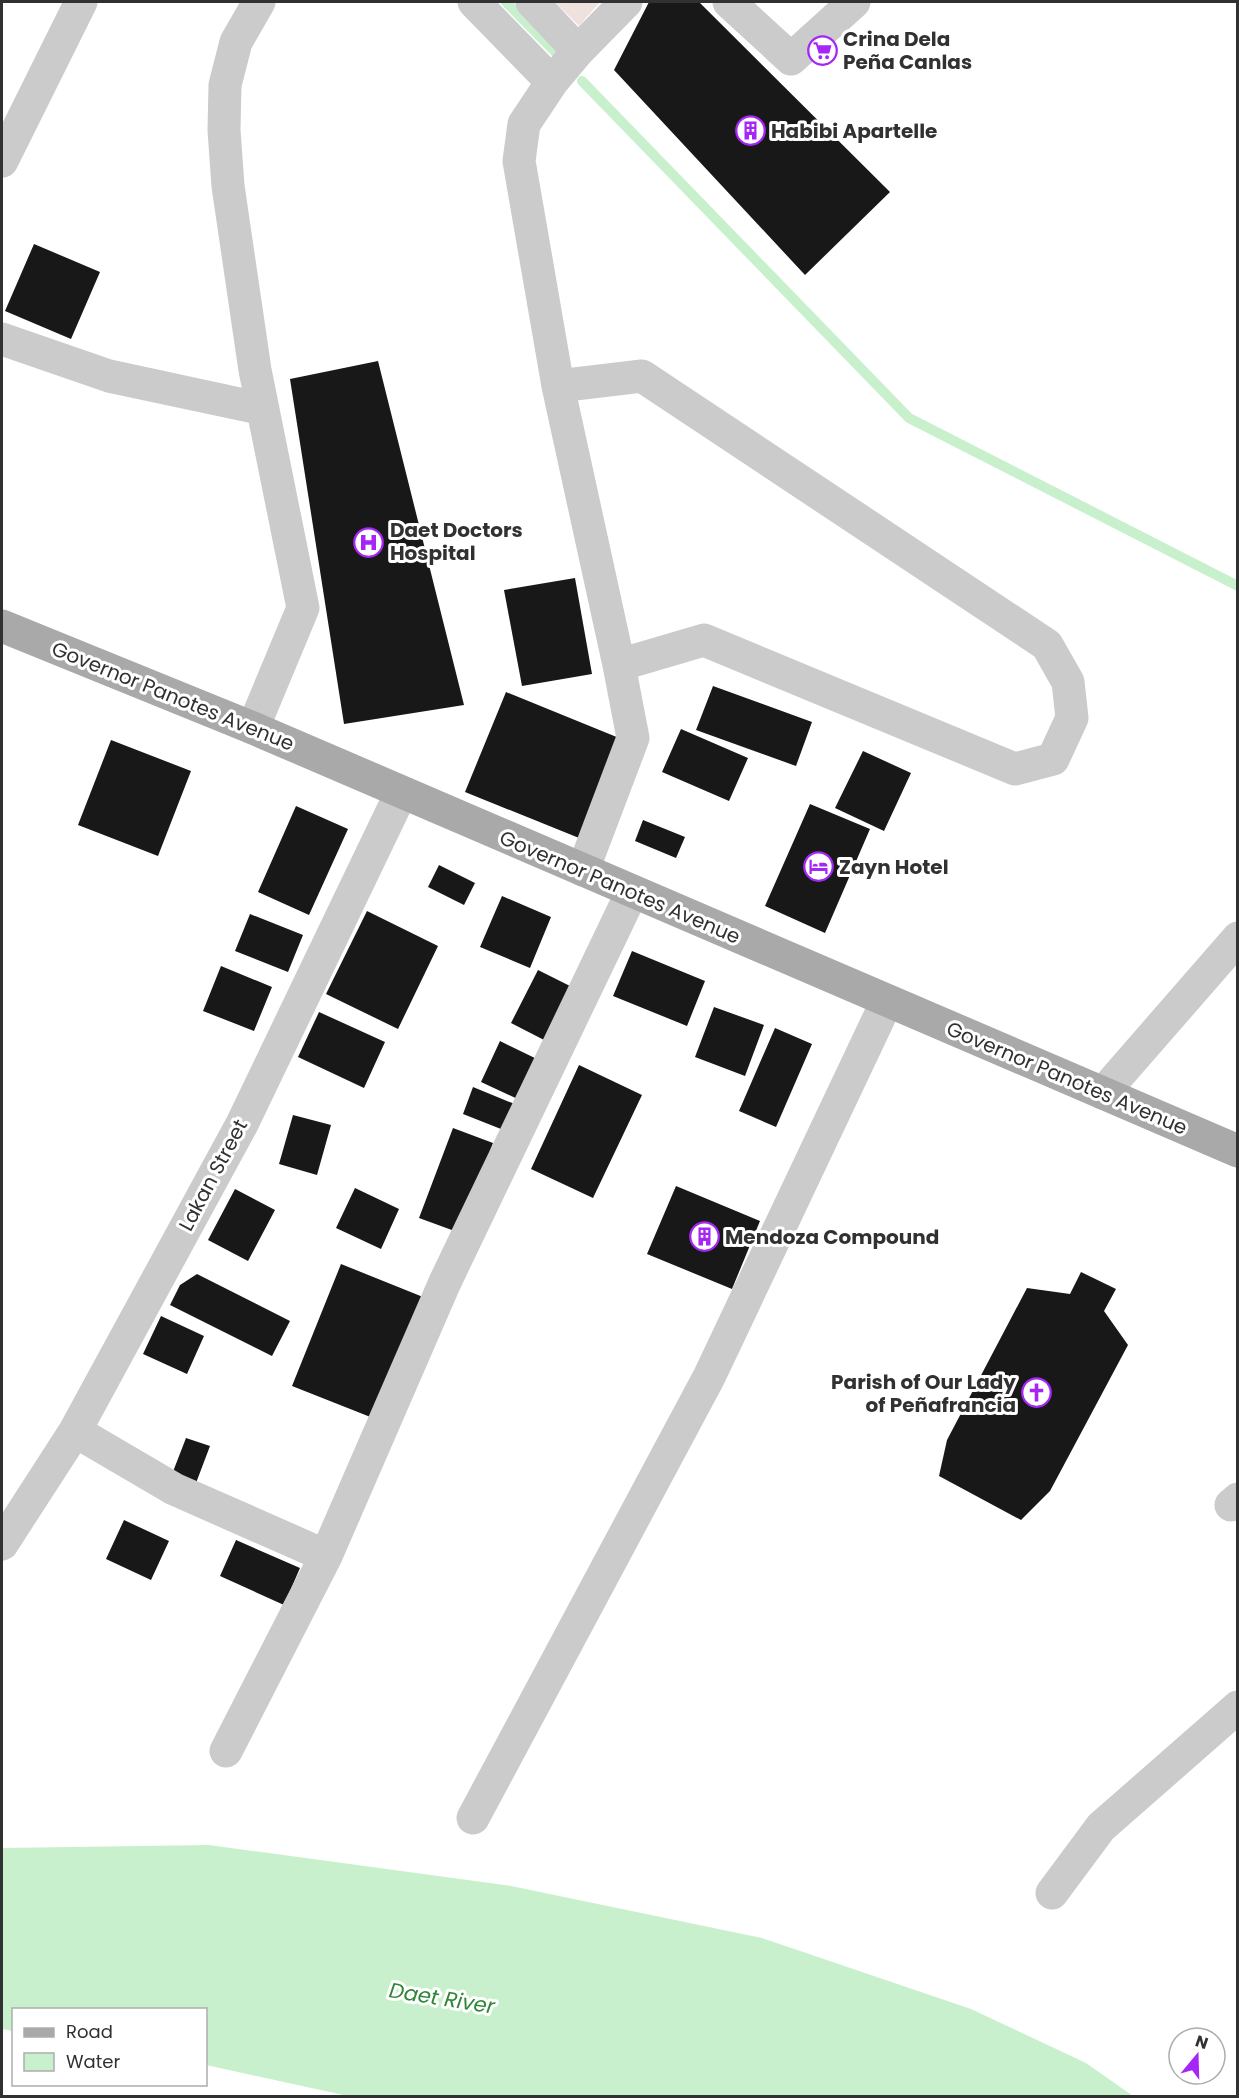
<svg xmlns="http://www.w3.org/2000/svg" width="1239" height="2098" viewBox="0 0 1239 2098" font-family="Poppins,sans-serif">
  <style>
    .green { fill: #efe1de }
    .water { fill: #c9f0cc }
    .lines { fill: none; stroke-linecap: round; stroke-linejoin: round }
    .stream { stroke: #c9f0cc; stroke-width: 10 }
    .building { fill: #181818 }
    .minor { stroke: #cbcbcb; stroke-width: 33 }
    .major { stroke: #a9a9a9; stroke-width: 33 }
    .labels { text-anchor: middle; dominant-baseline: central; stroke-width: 6; stroke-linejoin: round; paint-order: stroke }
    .poi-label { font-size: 20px; font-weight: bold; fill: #313131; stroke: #fff; text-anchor: start }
    .street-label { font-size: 20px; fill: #313131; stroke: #fff }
    .water-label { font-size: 21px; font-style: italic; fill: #308638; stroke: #fff }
  </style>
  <rect width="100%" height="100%" fill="#fff"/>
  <path class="green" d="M555,2h45l-21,24z"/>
  <path class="water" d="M209,1845l302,41 251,52 209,71 115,54 47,33h-785l-142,-31v-55h-192l-1,21 -11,-2v-181z"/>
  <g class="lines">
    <path class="stream" d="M506,2l55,56
      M582,81l327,337 329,168"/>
  </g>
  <path class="building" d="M649,2h50l191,190 -85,83 -191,-205z
    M34,244l66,28 -29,67 -66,-28z
    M378,361l86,344 -120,19 -54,-345z
    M575,578l17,96 -70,12 -18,-96z
    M713,686l99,36 -16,44 -100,-36z
    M506,692l118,48 -40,100 -119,-48z
    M681,729l67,29 -19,43 -67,-29z
    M111,740l80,31 -33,85 -80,-31z
    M863,751l48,22 -27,58 -49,-23z
    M810,804l60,25 -45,104 -60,-27z
    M296,806l52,23 -39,86 -51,-23z
    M643,820l42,17 -9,21 -41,-17z
    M439,865l36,18 -11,22 -36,-18z
    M502,896l49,21 -21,51 -50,-21z
    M367,911l71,35 -40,83 -72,-35z
    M250,914l53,21 -15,37 -53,-21z
    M632,951l73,30 -18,45 -74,-30z
    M221,966l51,21 -18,44 -51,-20z
    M538,970l36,18 -28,53 -35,-18z
    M714,1007l50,18 -19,51 -50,-19z
    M319,1012l66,30 -21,46 -66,-31z
    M775,1028l37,16 -36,83 -37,-16z
    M500,1041l41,20 -19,40 -41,-19z
    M579,1065l63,30 -49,103 -62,-29z
    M473,1087l44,18 -11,26 -43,-17z
    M293,1115l38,10 -14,50 -38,-11z
    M453,1128l40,15 -33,90 -41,-15z
    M676,1186l84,35 -28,68 -85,-35z
    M355,1188l44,21 -18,40 -45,-21z
    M235,1189l40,21 -27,51 -40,-21z
    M341,1264l87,35 -50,121 -86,-34z
    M1081,1272l35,17 -12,22 24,34 -78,146 -29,29 -82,-44 8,-36 80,-152 43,6z
    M197,1274l93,47 -18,35 -102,-51 10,-20z
    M161,1316l43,20 -17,38 -44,-20z
    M186,1438l24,8 -17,45 -24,-9z
    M124,1520l45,21 -18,39 -45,-21z
    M236,1540l64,28 -16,37 -64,-29z"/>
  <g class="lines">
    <path class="minor" d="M474,2l78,80
      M532,2l46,49
      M729,2l62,57 63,-57
      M2,161l79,-159
      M2,339l107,37 154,33
      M558,386l84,-10 405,269 21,37 4,36 -19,41 -38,10 -311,-129 -85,25
      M253,728l50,-120 -48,-238 -27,-184 -4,-56 1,-45 11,-43 23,-40
      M583,870l50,-132 -14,-73 -61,-279 -39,-225 5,-37 28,-42 26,-31 48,-49
      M1103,1093l135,-155
      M75,1431l99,58 152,67
      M1231,1505l7,-6
      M2,1544l73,-113 167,-307 159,-331
      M226,1751l100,-195 119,-274 187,-390
      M473,1818l236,-441 178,-376
      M1052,1893l49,-66 137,-120"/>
    <path class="major" d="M2,626l251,102 985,423"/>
  </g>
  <defs>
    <symbol id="supermarket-ring" viewBox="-11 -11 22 22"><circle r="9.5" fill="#fff" stroke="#a626f5" stroke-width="1.5"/><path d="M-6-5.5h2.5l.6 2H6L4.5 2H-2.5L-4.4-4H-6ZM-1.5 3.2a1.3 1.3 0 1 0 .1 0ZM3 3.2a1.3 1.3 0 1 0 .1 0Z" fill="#a626f5"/></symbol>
    <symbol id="building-ring" viewBox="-11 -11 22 22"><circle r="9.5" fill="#fff" stroke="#a626f5" stroke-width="1.5"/><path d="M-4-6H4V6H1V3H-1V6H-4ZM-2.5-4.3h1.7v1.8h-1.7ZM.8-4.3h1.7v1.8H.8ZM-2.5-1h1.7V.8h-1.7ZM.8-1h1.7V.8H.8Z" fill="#a626f5"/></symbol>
    <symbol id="hospital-ring" viewBox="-11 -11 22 22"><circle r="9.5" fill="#fff" stroke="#a626f5" stroke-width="1.5"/><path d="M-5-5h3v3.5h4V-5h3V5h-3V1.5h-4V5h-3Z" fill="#a626f5"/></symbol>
    <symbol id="hotel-ring" viewBox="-11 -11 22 22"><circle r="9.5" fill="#fff" stroke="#a626f5" stroke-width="1.5"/><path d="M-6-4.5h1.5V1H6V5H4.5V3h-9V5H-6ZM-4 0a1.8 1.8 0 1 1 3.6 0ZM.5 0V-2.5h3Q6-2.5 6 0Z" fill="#a626f5"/></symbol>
    <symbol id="church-ring" viewBox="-11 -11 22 22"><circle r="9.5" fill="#fff" stroke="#a626f5" stroke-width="1.5"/><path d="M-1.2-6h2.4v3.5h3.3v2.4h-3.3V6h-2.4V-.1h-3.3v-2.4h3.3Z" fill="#a626f5"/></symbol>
  </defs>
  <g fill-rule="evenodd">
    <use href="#supermarket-ring" x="806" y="34" width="33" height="33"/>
    <use href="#building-ring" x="734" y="114" width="33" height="33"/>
    <use href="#hospital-ring" x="352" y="526" width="33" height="33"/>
    <use href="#hotel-ring" x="802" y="850" width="33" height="33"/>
    <use href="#building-ring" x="688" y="1220" width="33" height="33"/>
    <use href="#church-ring" x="1020" y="1376" width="33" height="33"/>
  </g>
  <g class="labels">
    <g class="poi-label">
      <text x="843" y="39">Crina Dela<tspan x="843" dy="23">Peña Canlas</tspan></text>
      <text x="771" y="131">Habibi Apartelle</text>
      <text x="390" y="530">Daet Doctors<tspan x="390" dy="23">Hospital</tspan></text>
      <text x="839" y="867">Zayn Hotel</text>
      <text x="725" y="1237">Mendoza Compound</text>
      <text x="1016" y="1382" text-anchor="end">Parish of Our Lady<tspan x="1016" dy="23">of Peñafrancia</tspan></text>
    </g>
    <g class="street-label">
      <text transform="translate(173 696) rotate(22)">Governor Panotes Avenue</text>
      <text transform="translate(620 887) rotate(23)">Governor Panotes Avenue</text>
      <text transform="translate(1067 1078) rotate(23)">Governor Panotes Avenue</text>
      <text transform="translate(213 1175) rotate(-62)">Lakan Street</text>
    </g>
    <g class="water-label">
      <text transform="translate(442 1998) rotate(9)">Daet River</text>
    </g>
  </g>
  <rect width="1239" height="2098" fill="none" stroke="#313131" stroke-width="6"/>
  <rect x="12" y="2008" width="195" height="78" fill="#ffffff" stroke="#adadad" stroke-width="1.5"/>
  <rect x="24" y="2028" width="30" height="9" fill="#a9a9a9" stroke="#adadad" stroke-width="1.5"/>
  <text x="66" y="2038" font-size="18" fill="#313131">Road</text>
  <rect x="24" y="2053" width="30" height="18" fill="#c9f0cc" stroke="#adadad" stroke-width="1.5"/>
  <text x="66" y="2068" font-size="18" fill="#313131">Water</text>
  <g transform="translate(1197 2056) rotate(19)"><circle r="28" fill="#ffffff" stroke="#adadad" stroke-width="1.5"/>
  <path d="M0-4.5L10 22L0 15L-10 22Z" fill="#a626f5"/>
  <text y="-9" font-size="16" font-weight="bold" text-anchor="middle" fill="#313131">N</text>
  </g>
</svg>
